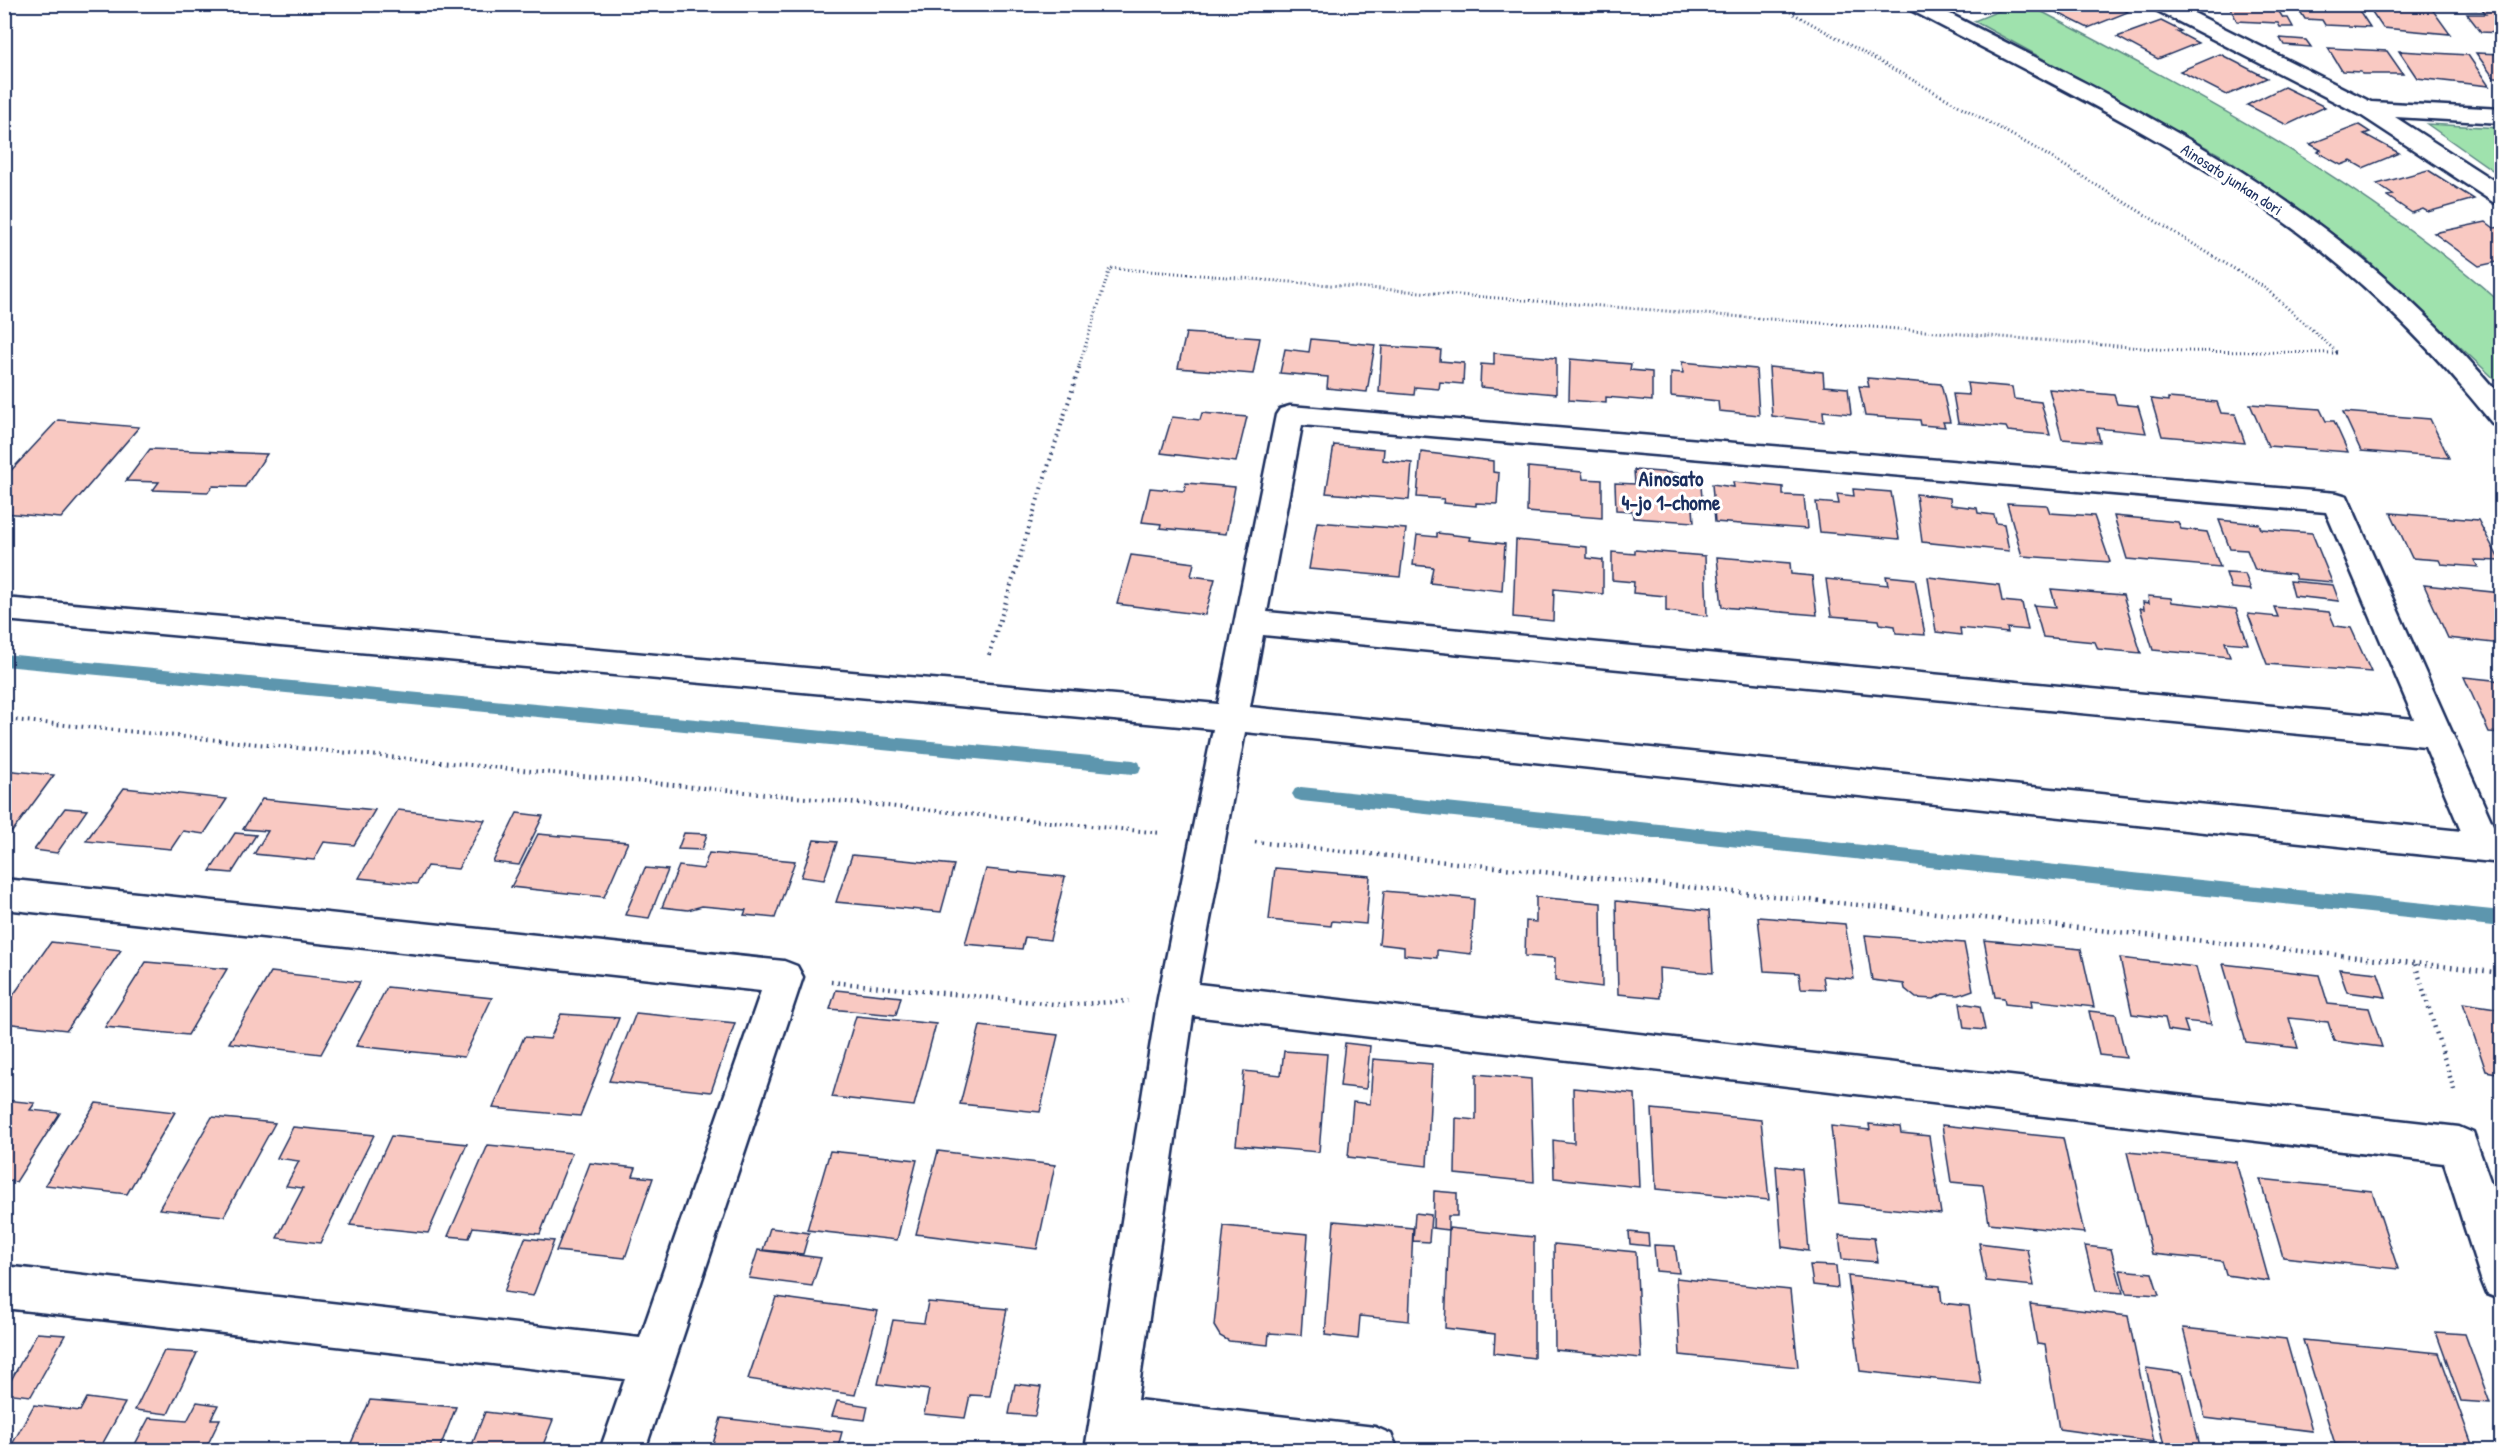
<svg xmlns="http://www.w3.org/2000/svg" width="2506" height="1455" viewBox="0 0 2506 1455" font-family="'Patrick Hand',sans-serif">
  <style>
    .green { fill: #9fe2ad; stroke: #5d8886; stroke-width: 1.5 }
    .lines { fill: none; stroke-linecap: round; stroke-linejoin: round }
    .stream { fill: #5d96ae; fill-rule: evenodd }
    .building { fill: #f9c9c2; stroke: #1b2f5e; stroke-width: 1.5 }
    .minor-casing { stroke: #1b2f5e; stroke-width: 5 }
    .path-far2 { stroke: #1b2f5e; stroke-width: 3; stroke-dasharray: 1 3; stroke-linecap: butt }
    .path-far1 { stroke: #1b2f5e; stroke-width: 4; stroke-dasharray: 1.5 4.5; stroke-linecap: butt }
    .path { stroke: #1b2f5e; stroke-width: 4.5; stroke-dasharray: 1.5 5; stroke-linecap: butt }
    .minor { fill: #fff; fill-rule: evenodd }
    .labels { text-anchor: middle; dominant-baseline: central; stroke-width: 6; stroke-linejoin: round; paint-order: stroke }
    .far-street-label { font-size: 16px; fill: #1b2f5e; stroke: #fff }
    .neighbourhood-label { font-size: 21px; font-weight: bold; fill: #1b2f5e; stroke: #fff }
  </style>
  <rect width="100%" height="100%" fill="#fff"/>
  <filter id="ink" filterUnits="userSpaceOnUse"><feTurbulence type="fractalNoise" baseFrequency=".0167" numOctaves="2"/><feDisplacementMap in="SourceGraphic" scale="12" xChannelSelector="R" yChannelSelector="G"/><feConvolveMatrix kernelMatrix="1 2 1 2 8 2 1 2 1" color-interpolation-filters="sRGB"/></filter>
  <g filter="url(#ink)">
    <path class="green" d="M2016,4l13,1c164,86 333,175 472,298v82l-140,-131 -137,-97 -250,-136z
      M2427,124l74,4v48z"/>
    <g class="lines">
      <path class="stream" d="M4,654l1129,106 6,2 2,5 -2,5 -6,2 -1129,-108z
        M1301,787l1201,124v16l-1201,-126 -6,-2 -3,-5 3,-5z"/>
    </g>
    <path class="building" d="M2056,4h58l14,8 -40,16 -40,-20z
      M2228,4h46l9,14h5l5,9h-13l-2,-4 -41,-2z
      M2302,4h53l15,23 -45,-2 -3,-5 -17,-1 -9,-14z
      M2373,4l56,1 21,29 -67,-6 -13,-19 7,1z
      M2441,4h31l4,5 -33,-2z
      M2482,9l20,1v23l-21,-1 -14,-18h19z
      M2161,21l20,10 -4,1 21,11 -40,16 -41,-22z
      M2280,38l26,2 5,7 -27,-2z
      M2328,48l59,3 16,23h-41l-1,-2 -19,-1z
      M2399,51l69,4 21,31 -72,-8z
      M2476,53l26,1v24h-8z
      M2220,54l47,24 -40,17 -47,-24z
      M2284,87l41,20 -38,18 -40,-20z
      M2359,125l11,7 -6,2 35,19 -36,15 -12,-7 -10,4 -24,-13 4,-2 -11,-6z
      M2428,170l46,29 -46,13 -5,-3 -11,4 -25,-17 6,-1 -16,-11z
      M2486,222l8,6 8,-1v34l-23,5 -45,-33z
      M1186,333l74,5 -7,36 -75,-6z
      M1311,339l64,6 -8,47 -40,-4 1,-11 -48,-4 5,-24 24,3z
      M1382,346l59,4 -1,11 24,2 -1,21 -23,-2 -1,7 -24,-2 -1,8 -35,-3z
      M1494,353l62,5v36l-76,-7 1,-23 13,1z
      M1570,359l61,5 -1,6 22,2v29l-46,-4v6l-37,-3z
      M1682,362l74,7 3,46 -40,-4 -1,-10 -47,-5v-24l12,1z
      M1769,367l54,5 1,14 24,2 3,26 -28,-3 1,11 -52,-6z
      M1867,378l74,6 9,38h-7l2,5 -24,-2 -1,-5 -55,-4 -6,-30 10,1z
      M1967,383l45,4 2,12 27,3 9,33 -42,-4 -2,-4 -48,-4 -5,-29 16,1z
      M2049,389l65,6 3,9 21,2 8,27 -49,-5 3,14 -38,-3z
      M2168,398l49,4 4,11 14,1 10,29 -83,-7 -11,-37 17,2z
      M2250,404l70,5 6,12h8l14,31 -80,-6z
      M2343,412l87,7 19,39 -88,-7z
      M1202,413l45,4 -11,45 -75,-9 11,-36 28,3z
      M58,420l81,7 -78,91 -57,-5v-35z
      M1334,445l50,4 -1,11 29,3 -3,37 -83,-7z
      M150,449l117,5 -22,33 -32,-1 -5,6 -55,-2 6,-8 -33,-1z
      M1421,452l72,9v11l6,1 -2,31 -21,-1v3l-33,-3 1,-4 -27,-2z
      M1528,467l54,5 1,7 19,1v38l-75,-6z
      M1634,470l66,5 3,34 -10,-1 1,14 -61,-4v-7l-17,-1 -1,-27 20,1z
      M1733,482l50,5v8l21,1 3,33 -92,-7 -3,-38 22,3z
      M1186,483l49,4 -9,47 -66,-6 1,-4 -19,-2 8,-34 34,3z
      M1853,489l38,3 8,47 -79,-7 -4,-30 23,2 -2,-10 17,2z
      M1916,494l34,4 1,7 26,3 1,5 16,2 2,8 8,1 5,27 -87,-9z
      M2007,503l40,2 3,8 44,3 16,46 -88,-6z
      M2391,513l87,7 22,41 -26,-1 4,7 -37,-3 -2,-4 -27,-2z
      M2114,516l64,6 3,7 26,3 13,35 -93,-8z
      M2219,520l40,4 2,5 51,4 20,49 -36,-3 -2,-5 -39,-4 -8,-20 -17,-1z
      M1317,522l89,7 -6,48 -91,-8z
      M1437,533l34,4 -1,3 35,4 -3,47 -72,-8 3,-16 -20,-2 4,-30 20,2z
      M1516,540l71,7v11l16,2v34l-49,-5 -1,32 -40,-4z
      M1635,550l70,6 2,60 -41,-5v-15l-33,-3 1,-11 -22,-2v-28l23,2z
      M1131,555l63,8 -3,13 24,3 -10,36 -88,-11z
      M1717,557l73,6 1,11 21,2 5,39 -95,-8z
      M2226,573l19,1 6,16 -20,-2z
      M1886,576l29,3 10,56 -29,-2 -1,-7 -15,-2 -1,-4 -48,-4 -5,-37 62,6z
      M1928,577l71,8 3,16 20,2 6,27 -21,-2 1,5 -48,-5 1,7 -25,-3z
      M2290,581l43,4 6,16 -45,-5z
      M2424,585l78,8v51l-54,-6z
      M2051,589l72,6 18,58 -43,-4 -3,-7 -52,-5 -9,-32 22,2z
      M2148,596l23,2 1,4 64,7 12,35 -23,-2 5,15 -77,-7 -13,-42 4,1 -1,-7 6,1z
      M2274,607l55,5 6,14 16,2 20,44 -104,-8 -19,-50 30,3z
      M2464,677l38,4v52l-13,-1z
      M4,770l50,5 -42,57 -8,-1z
      M124,788l103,11 -23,35 -21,-3 -12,18 -85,-8z
      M262,799l113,11 -21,35 -30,-3 -10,18 -60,-6 14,-23 -25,-2z
      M65,808l22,2 -30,43 -23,-3z
      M398,810l87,10 -27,49 -31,-3 -10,18 -58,-6z
      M517,813l26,3 -24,49 -26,-3z
      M235,833l21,2 -24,38 -22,-2z
      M684,833l23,1 -5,16 -24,-1z
      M538,834l90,8 -24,55 -93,-10z
      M814,840l23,2 -13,38 -23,-3z
      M709,853l86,8 -20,57 -31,-3 2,-5 -44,-4 -14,4 -26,-3 17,-41 24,3z
      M852,855l102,10 -13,47 -105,-10z
      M645,868l23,2 -19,48 -24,-3z
      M1275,868l95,8 -4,48 -34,-3 -1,5 -62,-6z
      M986,869l79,8 -15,63 -25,-3 -3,12 -57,-5z
      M1384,891l90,8 -3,55 -34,-4v8l-33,-3v-8l-25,-3z
      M1536,897l65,6 1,84 -47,-6v-23l-30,-2 1,-35 10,1z
      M1616,901l93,10 4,62 -54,-5 1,30 -42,-4z
      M1758,917l87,7 9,55 -31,-3 2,13 -24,-1 -2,-15 -35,-2z
      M1865,935l99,8 9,47 -14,5 -16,-1 -9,5 -18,-1 -11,-9 -1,-5 -32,-4z
      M1984,940l97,9 13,58 -63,-7 1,7 -27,-3 -1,-6 -9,-1z
      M51,942l70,8 -54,80 -63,-7v-15z
      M2120,958l76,9 15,57 -27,-3 4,12 -20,-3 -3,-12 -33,-4z
      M146,962l81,7 -39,66 -83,-8z
      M2223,964l96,11 9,29 41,4 13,39 -48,-6 -6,-19 -39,-4 9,30 -52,-6z
      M2339,969l39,4 8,24 -39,-5z
      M271,972l89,10 -39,72 -92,-11z
      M387,987l105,11 -28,59 -108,-11z
      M836,990l65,7 -5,18 -66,-6z
      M1960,1003l20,3 5,24 -21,-2z
      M2463,1003l39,6v65l-16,-3z
      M2089,1011l27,3 10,44 -27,-3z
      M636,1013l99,10 -24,69 -102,-11z
      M561,1014l58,4 -39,98 -87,-8 31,-71 26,2z
      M856,1016l80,8 -22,82 -82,-9z
      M980,1026l78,9 -18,77 -80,-8z
      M1345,1043l25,3 -4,43 -26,-3z
      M1284,1051l43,3 -8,98 -83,-7 8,-74 37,4z
      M1373,1059l59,5 -5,102 -79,-9 5,-55 17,2z
      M1476,1074l55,5 3,103 -79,-8 1,-56 20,2z
      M1573,1088l62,6 4,93 -85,-9 -1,-38 21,3z
      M4,1100l31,3 -5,7 30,3 -44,69 -12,-2z
      M96,1103l79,9 -48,82 -82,-9z
      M1652,1109l109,11 8,80 -113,-11z
      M212,1117l63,6 -51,93 -65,-7z
      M1869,1124l31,3 1,6 28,3 12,78 -102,-11 -8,-77 39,4z
      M1942,1125l121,13 21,95 -95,-10 -6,-38 -32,-3z
      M293,1127l81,8 -54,108 -43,-5 26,-50 -17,-2 13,-25 -22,-3z
      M391,1136l76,8 -39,89 -78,-8z
      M488,1145l84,8 -32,81 -67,-7 -4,11 -21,-2z
      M830,1151l87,9 -20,80 -90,-10z
      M938,1151l117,14 -18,84 -121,-15z
      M2127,1152l109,10 33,119 -43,-6 -4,-14 -70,-7z
      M590,1163l46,5 -3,8 20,2 -28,80 -69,-7z
      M1776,1166l26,3 7,82 -27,-4z
      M2260,1179l112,12 26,78 -115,-12z
      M1434,1191l23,2v23h-9v14l-15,-2z
      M1415,1213l16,2 -2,27 -16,-1z
      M1334,1221l79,7 -4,93 -49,-5 -2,23 -33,-4z
      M1224,1226l84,8 -7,101 -32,-2 -1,12 -39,-4 -9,-5 -6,-10z
      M770,1228l39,5 -6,21 -40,-4z
      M1449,1228l85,9v121l-40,-5 1,-19 -50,-6z
      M1629,1232l19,2 1,12 -19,-2z
      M1839,1235l35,3 4,24 -36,-3z
      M525,1238l29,3 -21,55 -29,-4z
      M1979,1243l48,6 7,37 -48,-5z
      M1554,1244l82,8 5,106 -86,-8z
      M1654,1245l21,1 4,27 -23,-2z
      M2085,1246l26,3 12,44 -27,-2z
      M758,1250l63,8 -9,28 -63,-8z
      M1810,1265l26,1 2,22 -25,-3z
      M2120,1270l32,3 7,22 -33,-2z
      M1848,1276l92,10 2,17 27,3 12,78 -121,-13z
      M1676,1278l114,12 8,77 -118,-12z
      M776,1297l102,14 -23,84 -107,-16z
      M928,1302l79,7 -17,87 -20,-1 -5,23 -41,-4 5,-24 -51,-6 15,-64 31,3z
      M2030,1304l98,12 26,126 -95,-13 -14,-84 -8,-1z
      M2183,1328l103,11 26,92 -107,-13z
      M2436,1332l29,2 25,69 -29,-2z
      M37,1333l28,2 -34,61 -27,-3z
      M2303,1340l136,13 35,97h-93l-46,-6z
      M164,1351l33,2 -29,61 -33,-4z
      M2146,1368l36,5 19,77h-36z
      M1015,1384l26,3 -6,29 -26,-2z
      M87,1398l38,5 -26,47h-90l25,-45 46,6z
      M370,1400l86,7 -17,43h-91z
      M837,1401l31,5 -3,14 -33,-4z
      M197,1402l21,3 -7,14h9l-15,31h-73l17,-32 38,3z
      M485,1412l68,8 -12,30h-71z
      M721,1418l121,14 -5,18h-126z"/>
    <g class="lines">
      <defs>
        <path id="minor" d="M1904,4h27c117,61 240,118 349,193 83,57 158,124 222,201v28l-10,-3c-57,-71 -120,-135 -193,-190 -120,-90 -260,-155 -392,-225z
          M2149,4h27l195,98 131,7v14l-107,-6 107,69v18l-9,-2 -134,-88 -207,-106z
          M1290,406l1047,87 10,3 150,338 5,1v28l-1257,-131 -47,252 1261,143 14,6 29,81v86l-15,-6 -6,-15 -37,-116 -1251,-147 -56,384 238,27 16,7 7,16h-209l-58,-6 -2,6h-44l73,-452 55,-269 -1209,-109v-22l1214,106 58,-289 4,-6zM1302,425l1024,87 88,207 -1147,-107zM1263,635l1162,111 36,85 -1211,-124z
          M4,879l780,82 13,5 6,11 -158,473h-45l25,-71 -621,-71v-42l636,72 121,-347 -757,-82z"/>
      </defs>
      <use href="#minor" class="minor-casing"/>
      <path class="path-far2" d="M1079,366l31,-98 1072,83 156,2 -74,-66 -227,-138 -261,-145"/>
      <path class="path-far1" d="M989,655l91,-290
        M4,719l1157,114"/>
      <path class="path" d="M1255,842l1160,121
        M831,982l233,23 65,-4
        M2454,1090l-39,-127 87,10"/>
      <use href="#minor" class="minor"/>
    </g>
  </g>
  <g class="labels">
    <g class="far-street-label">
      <text transform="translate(2232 179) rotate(33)">Ainosato junkan dori</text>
    </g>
    <g class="neighbourhood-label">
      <text x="1671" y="478">Ainosato<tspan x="1671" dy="24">4-jo 1-chome</tspan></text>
    </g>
  </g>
  <rect width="2506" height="1455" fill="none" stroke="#fff" stroke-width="24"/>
  <rect x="12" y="12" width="2482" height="1431" fill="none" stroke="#1b2f5e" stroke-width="2" filter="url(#ink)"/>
</svg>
